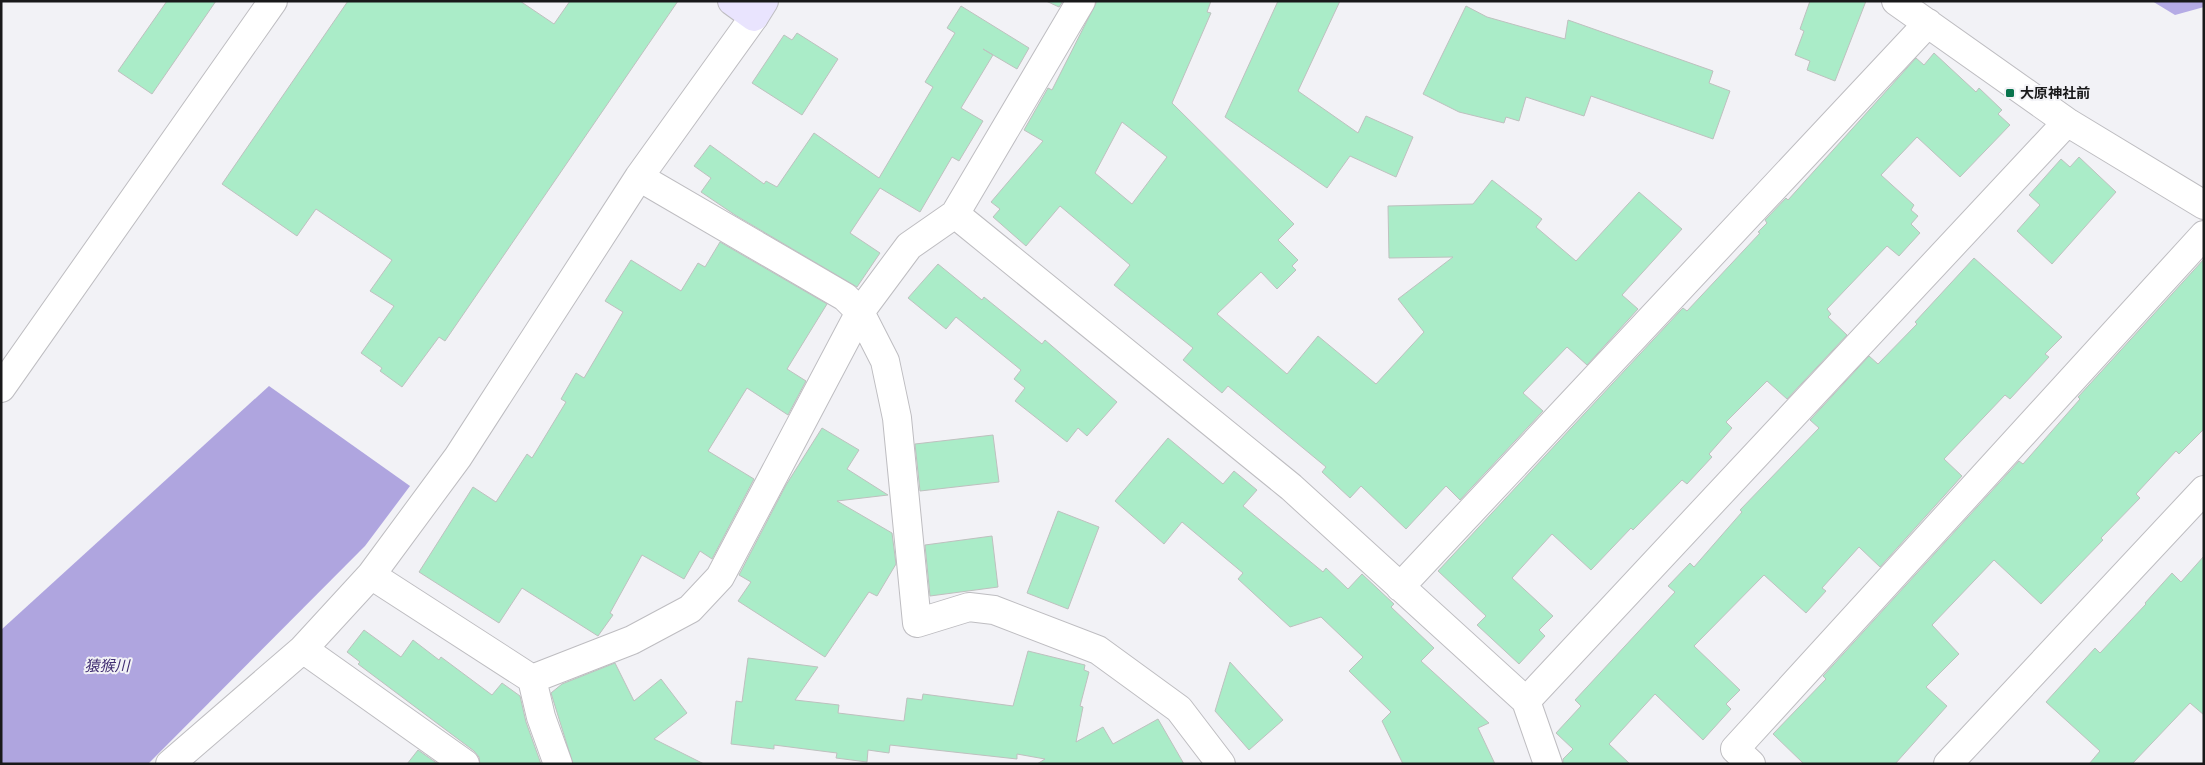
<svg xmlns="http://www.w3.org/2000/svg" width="2205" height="765" viewBox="0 0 2205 765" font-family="Helvetica,'Noto Sans JP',sans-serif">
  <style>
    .forest { fill: #b5abe5 }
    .water { fill: #afa5df }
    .building { fill: #aaecc8; stroke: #bec1bf; fill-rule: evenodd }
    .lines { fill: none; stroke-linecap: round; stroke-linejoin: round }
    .street-casing { stroke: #bebdc1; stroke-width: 30 }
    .secondary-casing { stroke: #bebdc1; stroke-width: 30 }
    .street { stroke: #fff; stroke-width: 28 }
    .secondary { stroke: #e9e4fe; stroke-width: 28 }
    .poi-dot { fill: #09744d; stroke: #f2f2f6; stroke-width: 2 }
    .labels { text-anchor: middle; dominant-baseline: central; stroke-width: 4; stroke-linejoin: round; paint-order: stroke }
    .poi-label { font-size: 14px; font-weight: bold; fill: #19191a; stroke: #f2f2f6; text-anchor: start }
    .water-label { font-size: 15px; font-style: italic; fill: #402e72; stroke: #f2f2f6 }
  </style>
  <rect width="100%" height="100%" fill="#f2f2f6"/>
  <path class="forest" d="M2152,1h52v6l-29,8z"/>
  <path class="water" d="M269,386l141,100 -45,60 -217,218h-147v-134z"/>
  <path class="building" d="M167,1h49l-64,93 -34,-23z
    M348,1h172l34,23 16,-23h108l-233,340 -6,-4 -37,50 -22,-16 2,-3 -21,-15 33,-47 -24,-15 22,-31 -76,-51 -19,27 -75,-52z
    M1046,1h17l-4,6z
    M1097,1h114l-4,11 4,1 -39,90 122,121 -16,16 20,20 -6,6 4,4 -19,19 -16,-17 -44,42 70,60 31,-38 58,48 48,-52 -26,-33 55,-42 -64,1 -1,-52 85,-2 19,-24 50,39 -6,8 40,34 63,-69 43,37 -60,66 16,14 -51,56 -20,-18 -44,46 20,18 -83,89 -14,-14 -40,43 -45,-43 -11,12 -28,-26 4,-5 -98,-81 -6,7 -39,-33 10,-12 -79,-63 16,-20 -70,-59 -34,40 -33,-29 7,-8 -9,-7 52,-61 -19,-11 24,-42 4,2zM1122,122l45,35 -35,47 -37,-31z
    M1278,1h62l-42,90 60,42 8,-17 47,21 -17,40 -46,-21 -23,32 -102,-71z
    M1810,1h56l-31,80 -28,-11 3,-9 -15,-6 9,-24 -4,-2z
    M961,6l68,42 -12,21 -34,-20 10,6 -32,53 22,13 -24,40 -7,-4 -32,55 -40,-24 -30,45 30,20 -23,34 -122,-72 -34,-23 10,-14 -17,-12 16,-21 54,39 2,-3 11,6 37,-54 65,45 54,-91 -8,-5 30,-49 -8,-5z
    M1466,6l21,11 78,22 3,-19 145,51 -4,12 21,8 -17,48 -122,-43 -7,20 -58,-19 -7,24 -13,-4 -2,6 -45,-11 -36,-18z
    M797,33l41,26 -36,56 -50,-32 32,-48 8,5z
    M1934,53l42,39 3,-4 23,22 -4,4 12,11 -50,52 -43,-40 -36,38 33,30 -3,5 7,6 -7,8 9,9 -21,23 -12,-10 -60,63 4,5 -3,3 19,18 -60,64 -20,-18 -41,41 6,6 -23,26 3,3 -25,27 -5,-4 -49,50 -2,-2 -40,42 -39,-36 -40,44 41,38 -14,14 6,6 -26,28 -42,-39 9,-9 -48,-45 242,-260 3,-3 4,3 73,-78 -2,-1 9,-9 -2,-3 21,-22 2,2 128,-142 8,7z
    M2079,157l37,35 -64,72 -35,-33 23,-26 -11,-10 32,-36 9,8z
    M720,242l107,62 -40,65 19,12 -18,34 -41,-27 -39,63 46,28 -42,80 -12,-8 -16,28 -42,-24 -32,58 3,2 -15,21 -76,-48 -23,35 -80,-51 54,-85 23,15 31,-48 5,4 34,-56 -5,-3 15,-26 8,5 39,-66 -18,-11 26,-41 50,31 17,-28 7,4z
    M1974,258l88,79 -17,17 4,3 -39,42 -5,-4 -61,64 18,17 -82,91 -21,-20 -37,41 4,3 -20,22 -42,-38 -70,71 46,44 -14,14 5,5 -28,31 -48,-46 -46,50 21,20h-67v-5l10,-10 -17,-16 25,-27 -6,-6 100,-108 -7,-6 22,-23 4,4 48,-55 -2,-2 79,-82 -9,-8 59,-64 9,8 39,-40 -2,-2z
    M2204,259v170l-25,25 -3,-3 -40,43 4,4 -39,40 2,2 -62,64 -47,-44 -62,65 27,29 -33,33 21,19 -52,58h-91l-31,-30 53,-55 -3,-3 196,-215 4,3 57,-65 -2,-2z
    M938,264l44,36 2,-3 58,47 3,-4 72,62 -30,34 -9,-8 -11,14 -52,-41 10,-13 -11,-9 7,-9 -65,-53 -10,12 -38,-31z
    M822,428l37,22 -12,19 41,26 -51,6 55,32 4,31 -19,32 -8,-4 -44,65 -87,-56 13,-19 -12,-7 47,-90z
    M993,435l6,47 -79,9 -5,-47z
    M1168,438l55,46 11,-13 23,19 -14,16 80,66 3,-4 22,21 14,-15 32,30 -3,3 43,41 -13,13 68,62 -11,5 17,36h-92l-21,-43 9,-9 -42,-41 14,-14 -42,-40 -31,10 -52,-48 5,-6 -61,-51 -18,22 -49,-43z
    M1058,511l41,16 -31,82 -41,-16z
    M992,536l6,51 -68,9 -5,-51z
    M2204,556v159l-14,-12 -58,61h-43l11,-13 -54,-49 49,-54 5,5 46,-49 -1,-1 27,-30 9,9z
    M364,630l37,27 12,-17 26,20 2,-3 51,38 10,-12 18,13 6,26 15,42h-61l-1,-7 -5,-6 -116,-87 2,-2 -13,-10z
    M1028,651l57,14 -1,5 5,2 -9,34 3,1 -7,35 27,-15 10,17 45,-25 26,45h-147l8,-5 -28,-5v5l-127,-14 -1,8 -21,-3 -1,12 -31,-4 1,-5 -63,-8v4l-43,-5 5,-43 6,1 6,-44 70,9 -23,33 44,5 -1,8 66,8 3,-23 15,2 1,-6 90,12z
    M1230,662l53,58 -34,30 -34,-39z
    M615,663l19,38 27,-22 26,34 -33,26 50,25h-131l-22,-71 11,-9z
    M418,750l20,14h-31z"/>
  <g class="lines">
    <defs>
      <path id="street" d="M1896,1l171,121 137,83
        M639,177l206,120 15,15 25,49 12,57 20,205 52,-16 25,3 104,40 81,59 42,55
        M955,214l336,273 235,214 22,63
        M1,388l272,-387
        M371,575l161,104 100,-39 58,-31 30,-32 140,-265 49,-66 46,-32 126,-213
        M1400,587l528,-564
        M303,649l162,115
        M532,679l9,38 17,47
        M1526,701l541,-579
        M170,764l133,-115 68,-74 87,-118 181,-280 115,-160
        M1751,764l-16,-15 469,-514
        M1948,764l256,-274"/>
      <path id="secondary" d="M732,1l22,16 10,-16"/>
    </defs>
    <use href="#street" class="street-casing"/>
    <use href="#secondary" class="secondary-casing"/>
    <use href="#street" class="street"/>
    <use href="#secondary" class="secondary"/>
  </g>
  <rect class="poi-dot" x="2005" y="88" width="10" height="10" rx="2.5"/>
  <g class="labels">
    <g class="poi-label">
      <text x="2020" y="93">大原神社前</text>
    </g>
    <g class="water-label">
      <text x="107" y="665">猿猴川</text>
    </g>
  </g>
  <rect width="2205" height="765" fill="none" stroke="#19191a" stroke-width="5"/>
</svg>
